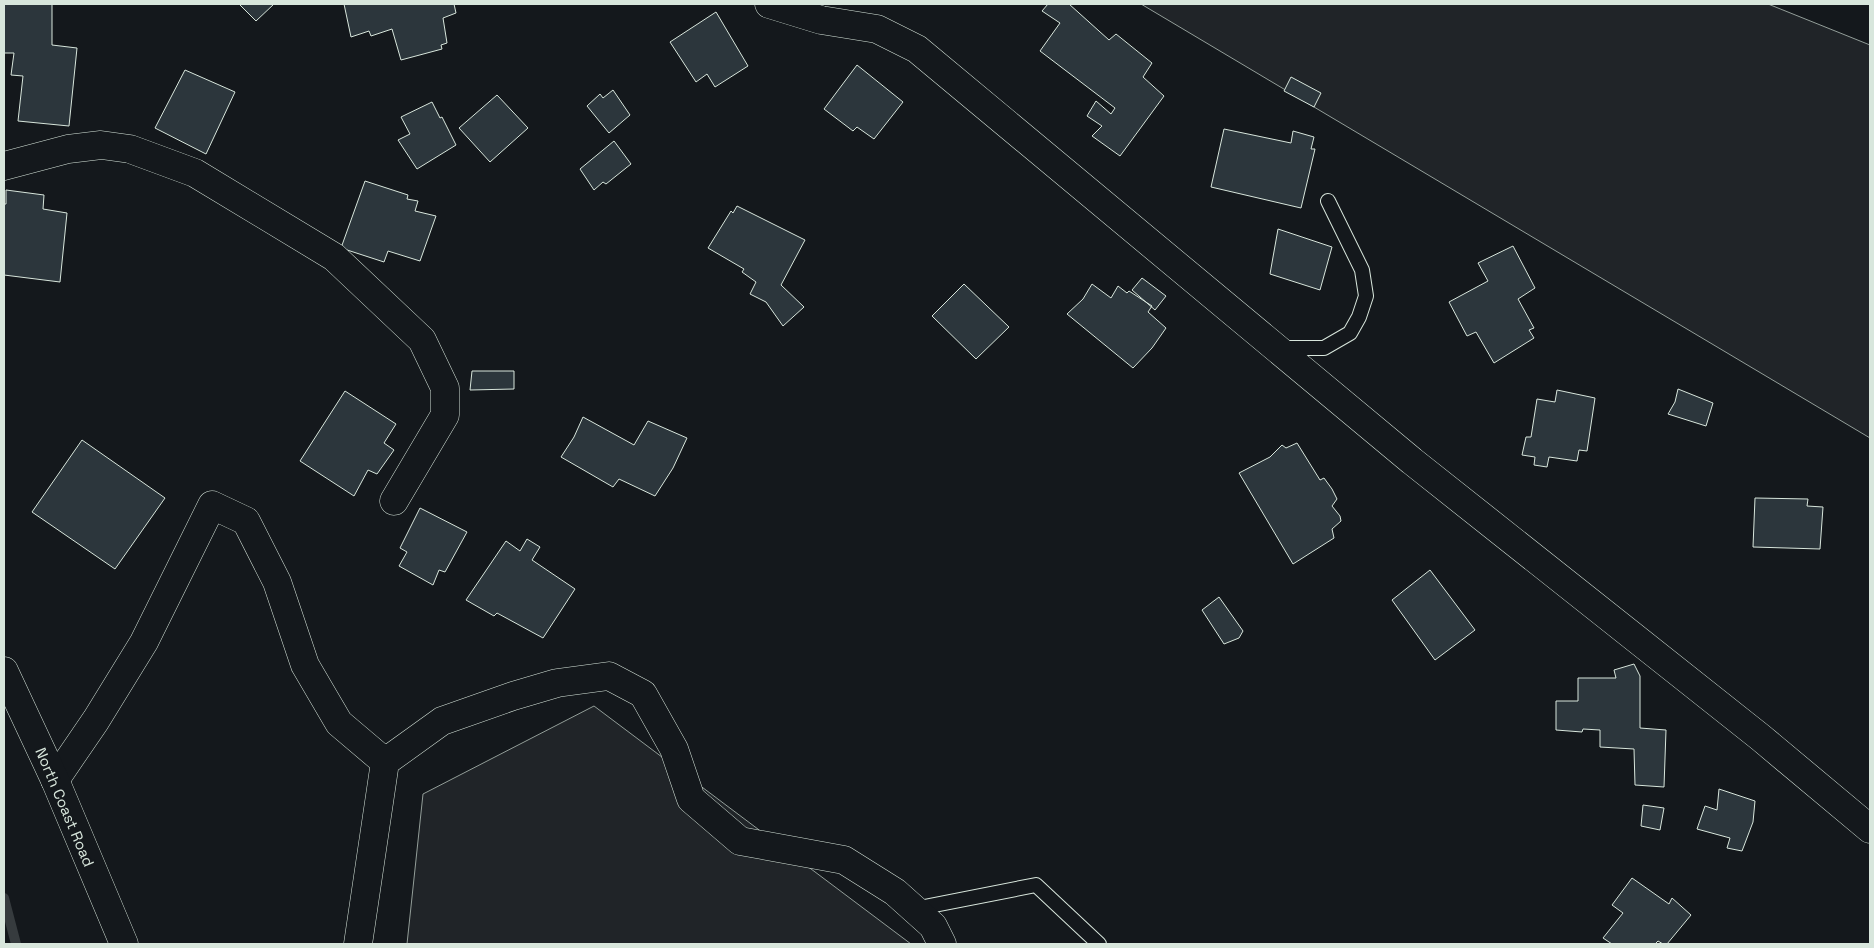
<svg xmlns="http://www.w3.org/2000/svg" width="1874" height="948" viewBox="0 0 1874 948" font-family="'Space Grotesk',sans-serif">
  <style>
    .green { fill: #202428; stroke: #939e99 }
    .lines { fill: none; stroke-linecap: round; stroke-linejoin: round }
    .stream { stroke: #363b3e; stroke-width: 10 }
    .building { fill: #2c363c; stroke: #d8e6dc }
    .lane-casing { stroke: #d8e6dc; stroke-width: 16 }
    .street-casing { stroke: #d8e6dc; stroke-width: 29 }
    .primary-casing { stroke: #d8e6dc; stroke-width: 29 }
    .lane { stroke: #14181c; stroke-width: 14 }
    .street { stroke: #14181c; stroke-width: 28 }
    .primary { stroke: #14181c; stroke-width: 28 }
    .labels { text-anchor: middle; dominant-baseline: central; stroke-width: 4; stroke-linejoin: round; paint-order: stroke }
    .street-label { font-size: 15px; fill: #d8e6dc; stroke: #14181c }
  </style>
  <rect width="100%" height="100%" fill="#14181c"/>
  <path class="green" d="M1141,4h627l102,41v393z
    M594,706l317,238h-504l16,-150z"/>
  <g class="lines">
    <path class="stream" d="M4,898l12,46"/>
  </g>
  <path class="building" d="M4,4h48v41l25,3 -8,78 -51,-5 5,-45 -12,-1 3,-22h-10z
    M239,4h35l-18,17z
    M344,4h110l2,9 -13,5 4,25 -6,2 1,4 -41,11 -9,-31 -21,7 -2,-5 -18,6z
    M1048,4h21l40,36 7,-6 36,29 -9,14 21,19 -44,60 -28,-20 10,-10 -15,-10 9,-15 15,13 4,-6 -75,-57 20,-28 -18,-12z
    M716,12l32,54 -33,21 -8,-13 -11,8 -26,-40z
    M857,65l46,37 -29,37 -17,-12 -4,4 -29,-22z
    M185,70l50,22 -29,62 -51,-26z
    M1291,77l30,16 -7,14 -30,-16z
    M613,90l17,25 -21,18 -22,-27 13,-12 3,4z
    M497,95l31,33 -38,34 -31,-34z
    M432,102l8,16 2,-1 14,28 -39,24 -19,-29 12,-6 -9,-17z
    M1224,129l67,14 2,-12 21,6 -3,12h4l-14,59 -90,-21z
    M614,141l17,23 -25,20 -3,-2 -9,8 -14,-21z
    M365,181l43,14 -1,4 11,2 -3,10 21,5 -16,45 -32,-10 -4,11 -43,-14z
    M6,190l38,5 -1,14 24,4 -7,69 -56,-7v-71h2z
    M737,206l68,34 -24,45 23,22 -21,19 -17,-24 -16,-8 6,-12 -14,-10 2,-3 -36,-21 23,-37 2,2z
    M1278,229l54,18 -12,43 -50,-16z
    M1513,246l22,42 -17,11 16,29 -5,2 5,8 -40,25 -18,-31 -9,4 -18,-34 39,-21 -10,-18z
    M1142,278l24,18 -11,14 -23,-20z
    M964,284l45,43 -33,32 -44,-43z
    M1092,284l19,14 7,-12 9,7 2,-2 23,15 -4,6 18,16 -14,20 -19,20 -66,-54 16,-15z
    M472,371h42v18l-44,1z
    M1678,389l35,14 -7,23 -38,-12 7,-12z
    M1557,390l38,8 -8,53 -8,-1 -2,11 -28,-4 -2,10 -13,-2 1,-8 -13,-2 4,-18h5l6,-38 18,3z
    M345,391l51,33 -12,19 10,7 -17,24 -9,-4 -14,26 -54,-35z
    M583,417l51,28 14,-24 39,17 -14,30 -18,28 -36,-17 -6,8 -52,-30 13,-20z
    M82,440l83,58 -50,71 -83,-57z
    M1297,443l23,37 4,-2 8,11 5,10 -5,7 8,10 1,5 -9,8 2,9 -41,26 -54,-91 31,-16 12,-12 4,3z
    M1755,498l53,1 -1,7 16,1 -3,42 -67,-2z
    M420,508l47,24 -22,40 -6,-2 -6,15 -34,-19 8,-14 -7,-4z
    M527,539l13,8 -8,13 43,29 -32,49 -46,-25 -3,3 -28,-16 40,-59 14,10z
    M1430,570l45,60 -40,30 -43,-60z
    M1219,597l24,34 -4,7 -15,6 -22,-34z
    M1634,664l6,12v52l26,2 -2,57 -29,-2 -1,-36 -34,-2v-17l-17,-1 -1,3 -26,-2v-29h22v-23h38l-2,-8z
    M1719,789l36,12 -2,21 -11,29 -15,-3 3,-10 -33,-9 8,-23 12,4z
    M1643,805l21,3 -4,22 -19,-4z
    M1632,878l37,26 3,-6 19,17 -24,29h-4l-5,-3 -3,3h-43l-9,-6 20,-25 -11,-8z"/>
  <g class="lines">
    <defs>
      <path id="lane" d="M1280,348h44l26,-15 9,-16 7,-21 -4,-26 -34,-69
        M914,909l122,-24 63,59"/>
      <path id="street" d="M769,4l52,16 56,9 40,20 495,412 348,276 110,92
        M4,166l64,-17 33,-4 29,4 65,24 139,84 88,83 23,48v27l-51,86
        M385,762l57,-41 71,-25 44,-13 52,-7 34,18 31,55 17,50 49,42 104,19 51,32 38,34 9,18
        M55,780l41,-60 48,-78 68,-137 34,16 31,61 28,83 34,58 46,39 -27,182"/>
      <path id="primary" d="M4,671l51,109 69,164"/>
    </defs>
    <use href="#lane" class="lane-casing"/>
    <use href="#street" class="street-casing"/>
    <use href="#primary" class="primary-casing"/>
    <use href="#lane" class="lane"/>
    <use href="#street" class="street"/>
    <use href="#primary" class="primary"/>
  </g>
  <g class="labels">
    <g class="street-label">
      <text transform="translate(65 807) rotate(67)">North Coast Road</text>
    </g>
  </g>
  <rect width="1874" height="948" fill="none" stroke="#d8e6dc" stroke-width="10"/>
</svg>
